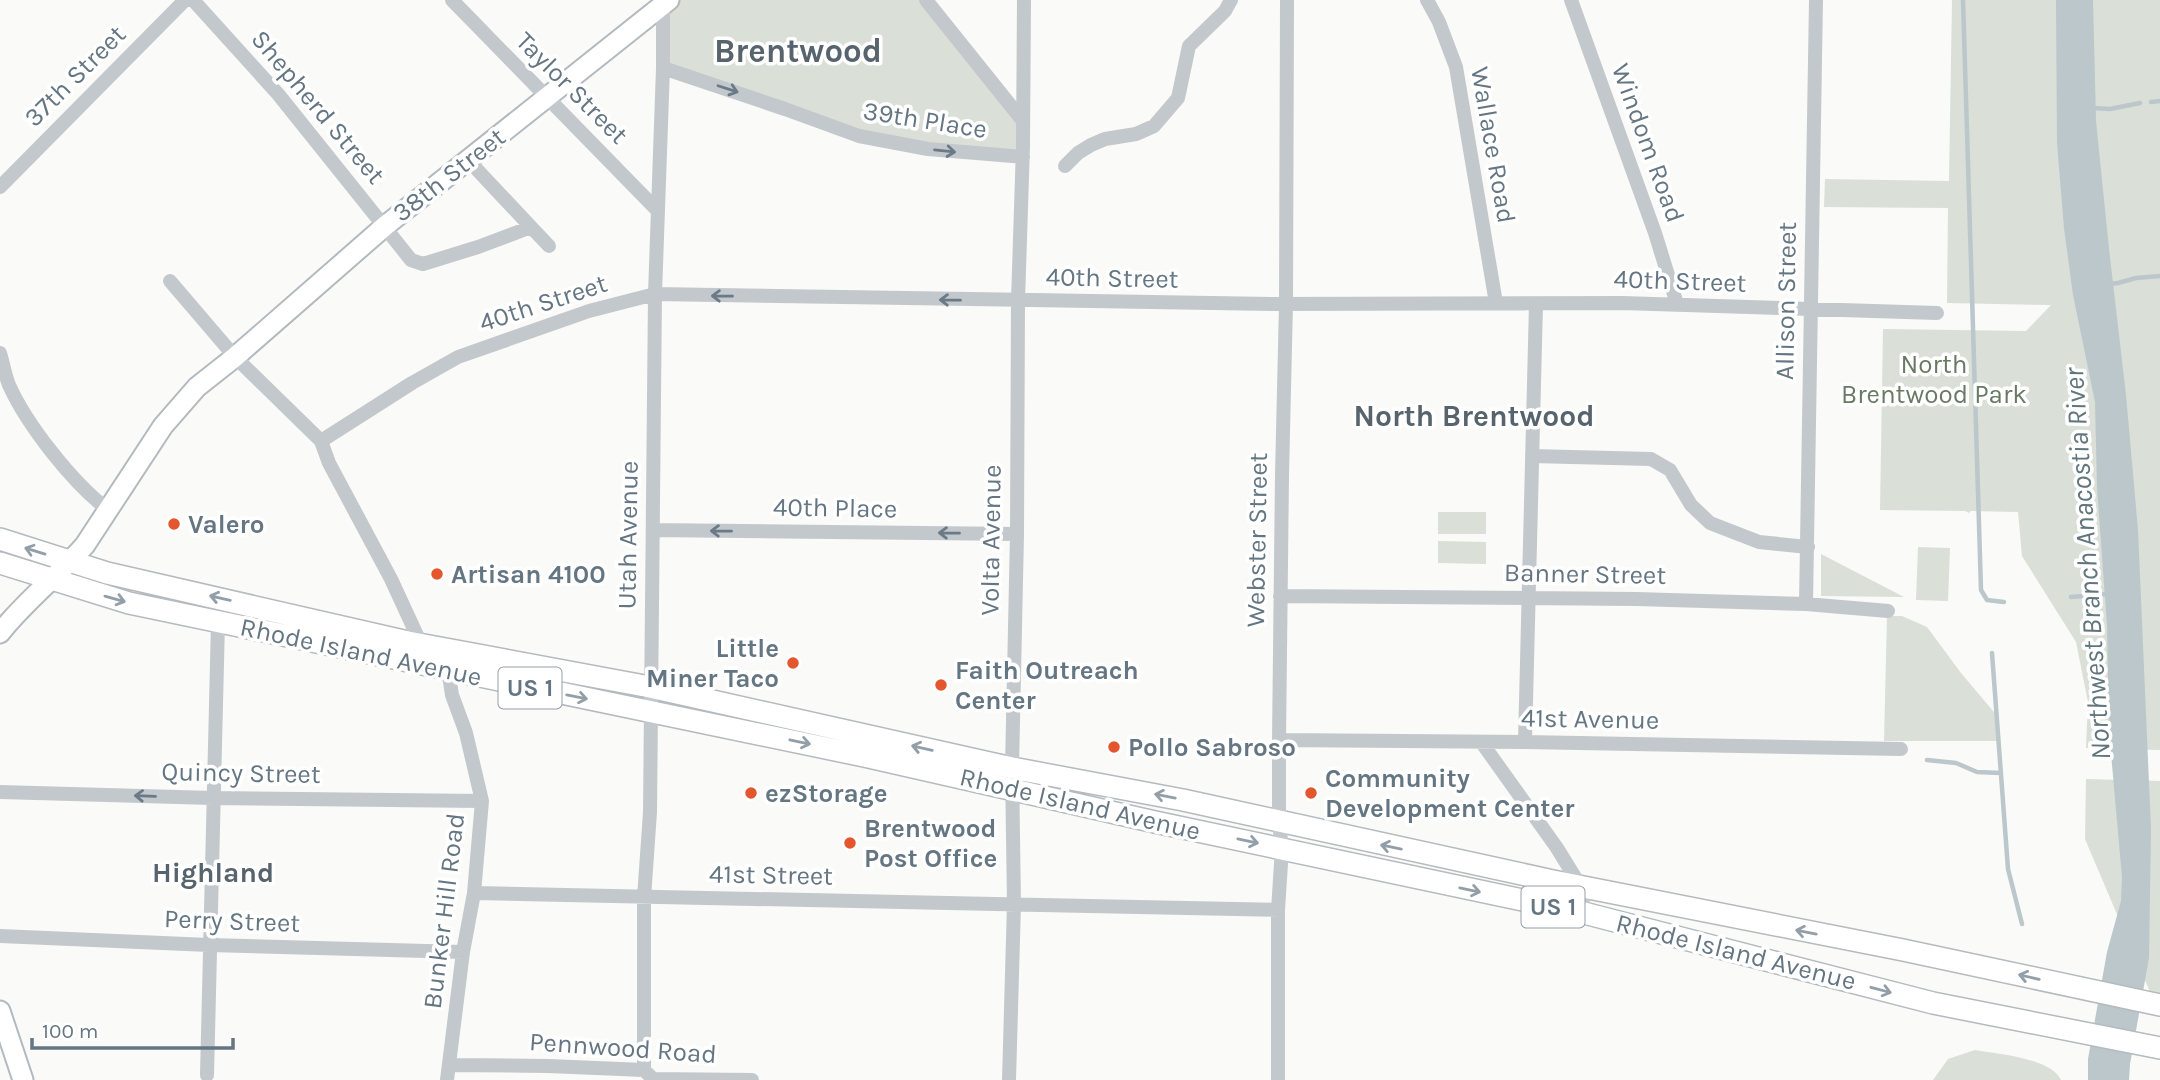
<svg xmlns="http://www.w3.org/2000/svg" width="2160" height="1080" viewBox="0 0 2160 1080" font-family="Karla,sans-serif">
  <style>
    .green { fill: #dadfd7 }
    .water { fill: #bbc7cb }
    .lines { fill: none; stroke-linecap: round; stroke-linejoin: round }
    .stream { stroke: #bbc7cb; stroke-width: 4.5 }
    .secondary-casing { stroke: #b3babf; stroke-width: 23 }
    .primary-casing { stroke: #b5babe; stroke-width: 24 }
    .minor { stroke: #c3c8cc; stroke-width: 14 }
    .secondary { stroke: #fff; stroke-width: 19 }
    .primary { stroke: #fff; stroke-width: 21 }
    .oneway { stroke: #6a7a87 }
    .oneway2 { stroke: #939fa8 }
    .poi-dot { fill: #e4572e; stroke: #fff; stroke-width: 2.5 }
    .labels { text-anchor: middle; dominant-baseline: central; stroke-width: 7; stroke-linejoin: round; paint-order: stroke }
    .shield { fill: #fff; stroke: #939fa8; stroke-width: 2 }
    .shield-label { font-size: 24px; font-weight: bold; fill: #657683 }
    .street-label { font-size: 26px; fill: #657683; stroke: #fff }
    .park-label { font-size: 26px; fill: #687a64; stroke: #fff }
    .poi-label { font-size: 26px; font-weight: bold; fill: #657683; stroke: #fff; text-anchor: start }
    .water-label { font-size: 28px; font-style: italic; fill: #60757c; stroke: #fff }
    .neighbourhood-label { font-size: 28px; font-weight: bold; fill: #57646e; stroke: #fff }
    .quarter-label { font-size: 30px; font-weight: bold; fill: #57646e; stroke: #fff }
    .district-label { font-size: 33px; font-weight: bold; fill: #57646e; stroke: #fff }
  </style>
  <rect width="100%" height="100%" fill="#fafaf8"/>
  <path class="green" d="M669,0h257l97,121v36l-141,-15 -219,-74z
    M1952,0h208v750l-74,-2 2,-46 -12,-60 -54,-86 -4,-44 -47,-1 -2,2 -4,-2 -85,-1 3,-181 143,2 25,-26 -104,-2 1,-95 -124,-1 1,-28 124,2z
    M1438,512h48v22h-48z
    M1438,541l48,1v22l-48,-1z
    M1918,547l32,1 -2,53 -32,-1z
    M1821,554l83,43 -83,-1z
    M1887,616h15l25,11 34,46 38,45 -1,23h-114z
    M2086,779l74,2v213l-10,-2 -65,-153z
    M1975,1050c23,4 76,8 86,30h-128l15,-21z"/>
  <path class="water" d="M2056,0h37l3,121 13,128 17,146 12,135 13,299 -2,129 -19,106 -1,16h-41v-21l19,-107 14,-51 1,-24 -13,-146 -2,-105 -10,-139 -2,-85 -22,-107 -9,-67 -7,-85z"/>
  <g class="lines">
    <path class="stream" d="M1963,0l18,590 6,10 17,2
      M2151,102l9,-1
      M2092,108l18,1 30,-6
      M2109,284l9,-1 18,-5 24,-2
      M2071,597l37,-3
      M1992,653l16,216 14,55
      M1927,760l29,3 21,9 24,1"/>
    <defs>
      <path id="secondary" d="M0,633c25,-32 58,-57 85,-88l78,-119 34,-39 38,-30 150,-131 284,-226
        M0,1011l23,69"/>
      <path id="primary" d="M0,539l107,34 301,69 242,45 362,81 171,32 370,81 350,69 257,55
        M0,563l129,40 735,153 291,66 429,91 349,90 227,45"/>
    </defs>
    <use href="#secondary" class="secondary-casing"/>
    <use href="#primary" class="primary-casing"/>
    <path class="minor" d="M193,0l85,94 133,166 12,4 55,-17 53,-20 18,19
      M452,0l206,211
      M926,0l97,121
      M1427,0l12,22 17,45 40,236
      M1571,0l84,233 22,71
      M663,68l122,41 74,27 69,13 95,8
      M468,160l63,67
      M1065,166l13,-13 13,-8 14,-6 31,-5 18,-8 24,-28 11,-52 36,-35 6,-11
      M0,187l185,-187
      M170,281l65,76 86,84 8,22 62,116 30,65
      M0,353c3,10 5,22 9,32 18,40 63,97 98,124
      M321,441l91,-58 46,-26 131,-46 66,-17 621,10 346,-1 315,10
      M1532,456l119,3 19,11 21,35 19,18 49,19 49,5
      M653,530l364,4
      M1280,596l356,3 170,5 82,7
      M1806,604l10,-604
      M1279,740l246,2 376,7
      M1525,742l11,-438
      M1482,743l75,105 24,39 3,26
      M0,792l213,6 269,3
      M474,893l804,17
      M0,936l209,9 254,7
      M449,1065l99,1 96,4 9,9 99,1
      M644,1070v-172l6,-86 5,-518 8,-226v-68
      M207,1075l11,-453
      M447,1080l16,-128 11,-59 8,-92 -16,-68 -14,-38 -4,-26
      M1009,1080l5,-176 -2,-136 5,-234 1,-233 5,-155 1,-146
      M1278,1080v-170l4,-62 -3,-25v-83l3,-265 4,-171 1,-304"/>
    <use href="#secondary" class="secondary"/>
    <use href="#primary" class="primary"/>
  </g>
  <defs><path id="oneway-shaft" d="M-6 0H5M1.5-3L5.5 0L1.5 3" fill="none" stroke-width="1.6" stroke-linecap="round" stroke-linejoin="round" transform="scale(1.75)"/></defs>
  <g class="oneway">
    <use href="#oneway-shaft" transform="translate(728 89) rotate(18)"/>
    <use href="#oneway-shaft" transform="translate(945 151) rotate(6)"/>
    <use href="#oneway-shaft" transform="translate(722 296) rotate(-179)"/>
    <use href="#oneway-shaft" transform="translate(950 300) rotate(-179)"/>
    <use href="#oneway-shaft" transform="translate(721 531) rotate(-179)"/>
    <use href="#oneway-shaft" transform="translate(949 533) rotate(-179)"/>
    <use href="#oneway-shaft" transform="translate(145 796) rotate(-178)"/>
  </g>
  <g class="oneway2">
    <use href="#oneway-shaft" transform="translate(35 551) rotate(-163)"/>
    <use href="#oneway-shaft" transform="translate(220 598) rotate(-167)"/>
    <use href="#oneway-shaft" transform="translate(115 599) rotate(16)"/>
    <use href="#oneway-shaft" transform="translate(577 697) rotate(11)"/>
    <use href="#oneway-shaft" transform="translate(800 742) rotate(12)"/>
    <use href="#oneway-shaft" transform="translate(922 748) rotate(-167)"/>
    <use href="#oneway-shaft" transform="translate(1165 796) rotate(-169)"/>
    <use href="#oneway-shaft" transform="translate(1248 841) rotate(12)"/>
    <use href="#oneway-shaft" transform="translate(1391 847) rotate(-168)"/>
    <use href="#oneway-shaft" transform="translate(1470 890) rotate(12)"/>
    <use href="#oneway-shaft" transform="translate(1806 932) rotate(-169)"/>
    <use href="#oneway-shaft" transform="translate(2029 977) rotate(-167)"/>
    <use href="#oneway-shaft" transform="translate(1881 990) rotate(15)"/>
  </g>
  <g class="poi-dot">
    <circle cx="174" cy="524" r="7"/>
    <circle cx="437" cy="574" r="7"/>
    <circle cx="793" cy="663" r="7"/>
    <circle cx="941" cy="685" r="7"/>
    <circle cx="1114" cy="747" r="7"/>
    <circle cx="751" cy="793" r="7"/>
    <circle cx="1311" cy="793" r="7"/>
    <circle cx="850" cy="843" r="7"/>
  </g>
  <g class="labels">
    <g class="shield">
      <rect x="498.5" y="667.5" width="63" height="41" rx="5"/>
      <rect x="1521.5" y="886.5" width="63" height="41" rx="5"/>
    </g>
    <g class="shield-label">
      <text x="530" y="688">US 1</text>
      <text x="1553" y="907">US 1</text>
    </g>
    <g class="street-label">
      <text transform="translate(75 76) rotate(-45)">37th Street</text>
      <text transform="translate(572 88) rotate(45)">Taylor Street</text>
      <text transform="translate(318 107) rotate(50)">Shepherd Street</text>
      <text transform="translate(925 120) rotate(9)">39th Place</text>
      <text transform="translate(1648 143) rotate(70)">Windom Road</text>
      <text transform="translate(1493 145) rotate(80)">Wallace Road</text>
      <text transform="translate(449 175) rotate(-38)">38th Street</text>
      <text transform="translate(1112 278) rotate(1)">40th Street</text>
      <text transform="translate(1680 281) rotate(2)">40th Street</text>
      <text transform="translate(1786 301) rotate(-89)">Allison Street</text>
      <text transform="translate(543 303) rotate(-18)">40th Street</text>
      <text transform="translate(835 508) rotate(1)">40th Place</text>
      <text transform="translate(628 535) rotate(-89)">Utah Avenue</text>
      <text transform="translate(991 540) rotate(-89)">Volta Avenue</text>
      <text transform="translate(1257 540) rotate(-89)">Webster Street</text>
      <text transform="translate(1585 574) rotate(1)">Banner Street</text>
      <text transform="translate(361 652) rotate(12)">Rhode Island Avenue</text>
      <text transform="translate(1590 719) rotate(1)">41st Avenue</text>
      <text transform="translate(241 773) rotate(1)">Quincy Street</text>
      <text transform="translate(1080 804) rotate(13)">Rhode Island Avenue</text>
      <text transform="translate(771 875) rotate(1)">41st Street</text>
      <text transform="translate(444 911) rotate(-83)">Bunker Hill Road</text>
      <text transform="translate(232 921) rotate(2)">Perry Street</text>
      <text transform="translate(1736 952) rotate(14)">Rhode Island Avenue</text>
      <text transform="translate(623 1048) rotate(4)">Pennwood Road</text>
    </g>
    <g class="park-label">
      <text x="1934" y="364">North<tspan x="1934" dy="30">Brentwood Park</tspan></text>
    </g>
    <g class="poi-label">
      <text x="188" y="524">Valero</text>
      <text x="451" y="574">Artisan 4100</text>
      <text x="779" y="648" text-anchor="end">Little<tspan x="779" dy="30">Miner Taco</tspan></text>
      <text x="955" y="670">Faith Outreach<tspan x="955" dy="30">Center</tspan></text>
      <text x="1128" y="747">Pollo Sabroso</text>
      <text x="1325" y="778">Community<tspan x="1325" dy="30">Development Center</tspan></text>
      <text x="765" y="793">ezStorage</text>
      <text x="864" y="828">Brentwood<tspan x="864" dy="30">Post Office</tspan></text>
    </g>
    <g class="water-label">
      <text transform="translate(2087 564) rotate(-94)">Northwest Branch Anacostia River</text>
    </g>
    <g class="neighbourhood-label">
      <text x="213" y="872">Highland</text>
    </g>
    <g class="quarter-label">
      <text x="1474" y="416">North Brentwood</text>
    </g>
    <g class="district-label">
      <text x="798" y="51">Brentwood</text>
    </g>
  </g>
  <path d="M32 1038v10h201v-10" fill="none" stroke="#657683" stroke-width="3.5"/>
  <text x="42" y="1038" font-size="21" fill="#657683" stroke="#ffffff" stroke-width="5" paint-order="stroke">100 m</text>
</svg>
